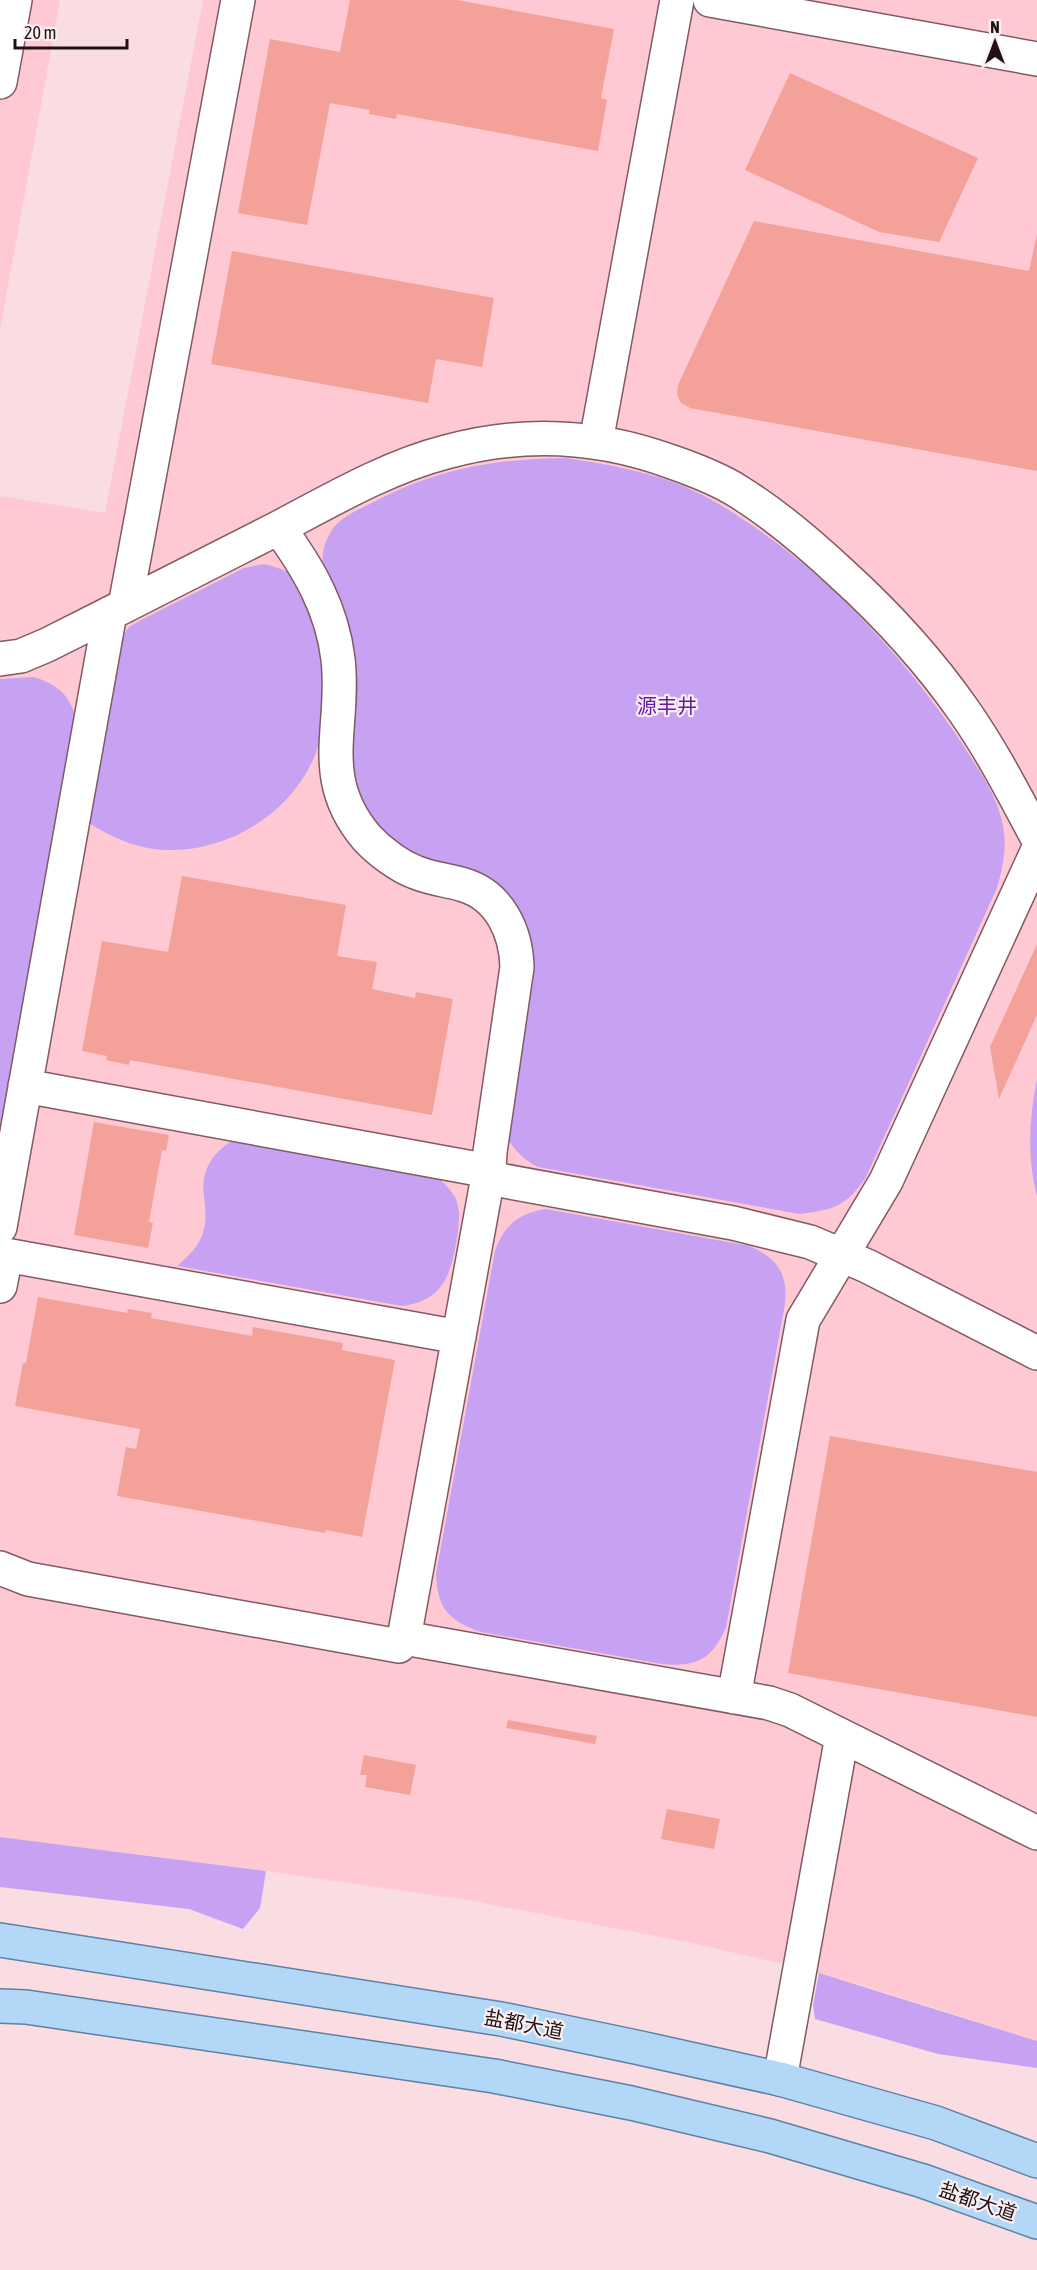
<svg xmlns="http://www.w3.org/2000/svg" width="1037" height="2270" viewBox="0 0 1037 2270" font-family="'Asap Condensed','Noto Sans SC',sans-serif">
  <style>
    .built { fill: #ffc9d4 }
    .green { fill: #c7a2f3 }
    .building { fill: #f4a19a }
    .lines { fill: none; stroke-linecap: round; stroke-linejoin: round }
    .minor-casing { stroke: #815a62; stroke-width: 36 }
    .major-casing { stroke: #5e81a4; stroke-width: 36 }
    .minor { stroke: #fff; stroke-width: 33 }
    .major { stroke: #b3d8f7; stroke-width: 33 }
    .labels { text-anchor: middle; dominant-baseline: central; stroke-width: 4.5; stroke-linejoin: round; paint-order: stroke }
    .park-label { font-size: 20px; fill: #681ba2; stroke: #f9eff1 }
    .street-label { font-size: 20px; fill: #201114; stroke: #f9eff1 }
  </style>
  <rect width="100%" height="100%" fill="#f9dde2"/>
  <path class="built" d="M0,0h60l-60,330z
    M203,0h834v2041l-166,-53 -84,-23 -91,-21 -223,-43 -207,-30 -266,-34v-1341l105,17z"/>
  <path class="green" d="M566,458c51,8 99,16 144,41 101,57 190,150 253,246 14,22 31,46 38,72 7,25 3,47 -4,71l-131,289c-19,29 -33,33 -66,37l-262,-47c-16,-8 -24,-17 -33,-33l23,-180 -107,-92 -39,-27 -25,-35 -35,-234c1,-12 1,-21 7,-31 8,-16 24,-23 39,-30 67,-36 123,-46 198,-47z
    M264,564c40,9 41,24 52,60 3,11 8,23 10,35 2,11 -2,65 -5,77 -15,66 -82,113 -148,114 -33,1 -63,-13 -89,-30l36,-181 9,-12 12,-7 103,-52z
    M33,677c25,7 37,18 44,44l-77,441v-483z
    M1037,1079v117c-10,-38 -8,-78 0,-117z
    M238,1137l195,37c9,7 16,13 22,23 6,14 4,27 2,41 -6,37 -14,63 -55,68l-225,-40c12,-10 24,-22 27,-37 3,-11 1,-21 0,-33 -4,-28 11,-46 34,-59z
    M546,1209l204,37c27,13 38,26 35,58l-59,324c-15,32 -29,39 -64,36l-181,-32c-32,-11 -44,-24 -45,-58l59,-323c9,-26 24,-38 51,-42z
    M0,1837l266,34 -6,37 -17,21 -54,-20 -189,-22z
    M819,1973l218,68v27l-99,-14 -123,-35 -2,-14z"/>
  <path class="building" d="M350,0h107l157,29 -13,69 6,2 -9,51 -201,-37 -1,5 -27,-5 1,-4 -40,-7 -23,122 -69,-12 32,-174 70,13z
    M790,73l188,85 -39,84 -60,-10 -134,-62z
    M754,221l275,50 8,-37v237l-347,-63 -9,-5 -4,-9 1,-9z
    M232,251l262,47 -12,69 -46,-8 -8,44 -217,-39z
    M182,876l164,29 -9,51 40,6 -5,27 43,9 1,-6 37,7 -21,116 -302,-55 -1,5 -23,-5 1,-4 -25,-5 20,-110 66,11z
    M1037,944v71l-38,84 -9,-52z
    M94,1122l75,13 -3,16 -4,-1 -13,72 4,1 -5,25 -74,-13z
    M38,1297l89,16 1,-4 24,4 -1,5 101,18 1,-9 90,16 -1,7 53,10 -33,177 -36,-7 -1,3 -208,-37 9,-49 10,2 4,-20 -125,-23 8,-43h3z
    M830,1436l207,36v245l-249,-44z
    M508,1720l89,16 -2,8 -89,-16z
    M364,1755l52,10 -6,30 -45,-8 2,-12h-7z
    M667,1809l53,10 -6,30 -53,-10z"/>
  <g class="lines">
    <defs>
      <path id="minor" d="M710,0l327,59
        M0,82l15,-82
        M596,442l81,-442
        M279,528c29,40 53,80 59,131 8,68 -23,118 29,179 12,13 32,28 48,34 16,7 33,8 49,13 36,11 52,47 53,82l-27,185 -1,19
        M125,606l113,-606
        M0,659l21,-3 26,-11c78,-39 156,-79 233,-118 53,-28 108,-60 166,-75 76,-21 153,-17 226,10 23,8 47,17 67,30 37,23 72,53 104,83 45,41 86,86 121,136 28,40 50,83 73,126
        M488,1178l245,45 77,19 57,24 170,87
        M0,1227l110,-614
        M0,1254l459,83
        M0,1286l6,-31
        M0,1568l28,11 371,67 5,-8 85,-467 -464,-85
        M404,1638l365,65 21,7 247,123
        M734,1697l69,-377 83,-139 151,-329
        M780,2079l62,-343"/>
      <path id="major" d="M0,1940l501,79 135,28 144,32 156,44 101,38
        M0,2006l26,1 468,69 137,27 139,33 153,45 114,41"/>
    </defs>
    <use href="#minor" class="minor-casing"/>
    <use href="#major" class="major-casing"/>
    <use href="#minor" class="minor"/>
    <use href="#major" class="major"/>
  </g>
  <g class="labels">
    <g class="park-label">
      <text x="667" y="705">源丰井</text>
    </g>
    <g class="street-label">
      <text transform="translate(524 2024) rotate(11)">盐都大道</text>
      <text transform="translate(978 2201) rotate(19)">盐都大道</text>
    </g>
  </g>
  <g transform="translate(995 42)" stroke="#f9eff1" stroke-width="4.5" paint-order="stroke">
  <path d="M0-4.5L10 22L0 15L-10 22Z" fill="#201114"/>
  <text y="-9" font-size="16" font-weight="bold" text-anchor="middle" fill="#201114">N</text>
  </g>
  <path d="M15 39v9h112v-9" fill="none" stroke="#201114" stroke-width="3"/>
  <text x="24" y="39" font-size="18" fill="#201114" stroke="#f9eff1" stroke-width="4.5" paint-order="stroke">20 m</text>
</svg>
